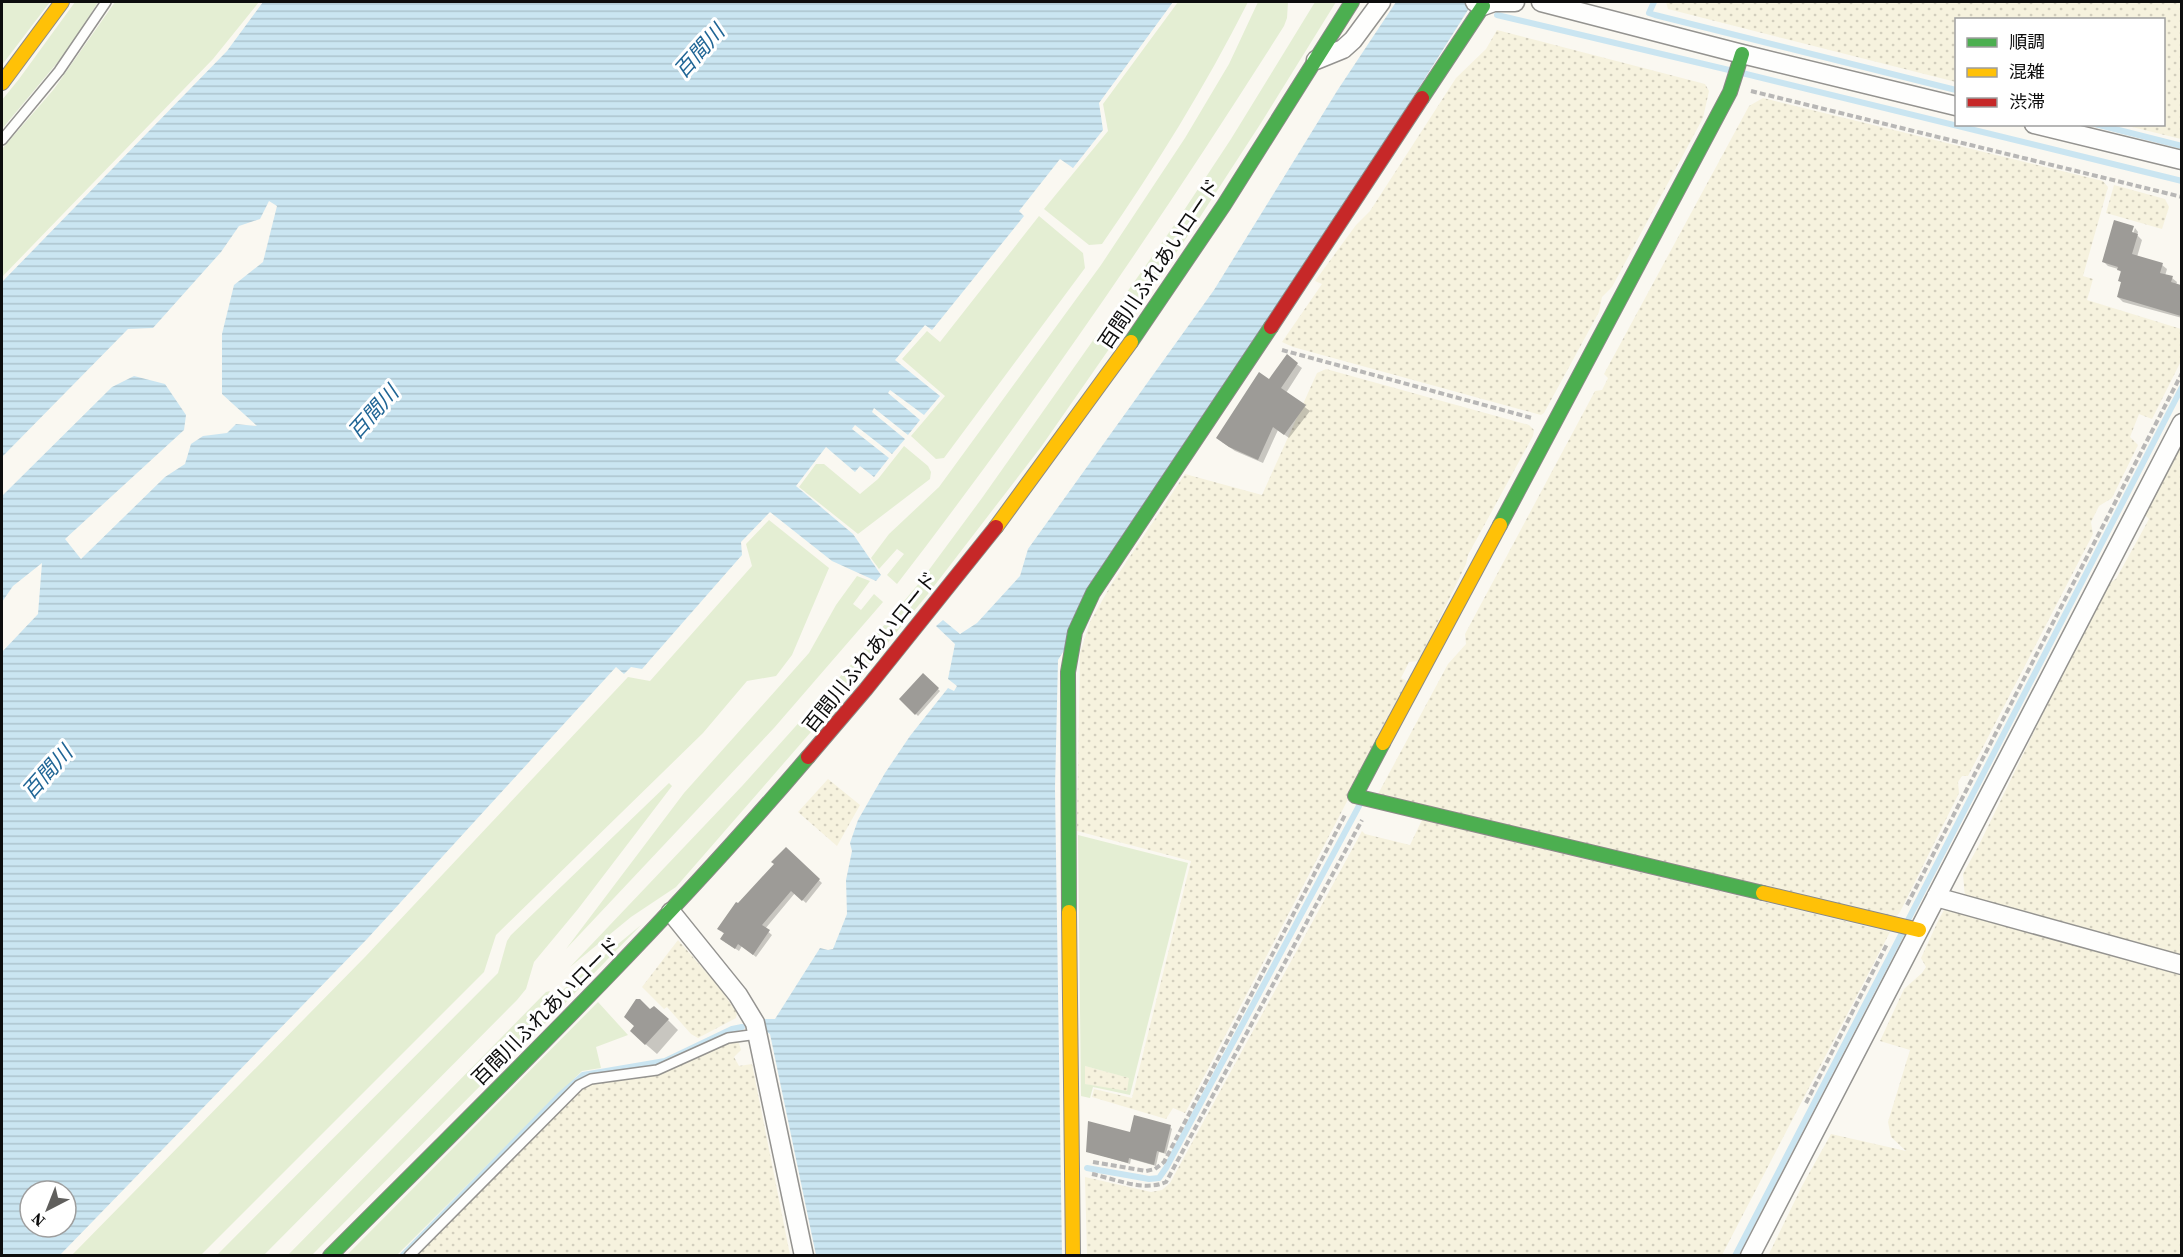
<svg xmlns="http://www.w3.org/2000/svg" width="2183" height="1257" viewBox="0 0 2183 1257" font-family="'Source Serif 4','Noto Sans JP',serif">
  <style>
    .farmland { fill: url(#farmland-dots) }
    .grass { fill: #e4eed3; fill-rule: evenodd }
    .water { fill: url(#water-rules); fill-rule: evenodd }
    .shadow { fill: #0003 }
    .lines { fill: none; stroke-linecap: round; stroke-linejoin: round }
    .stream { stroke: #cae5f1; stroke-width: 6 }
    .building { fill: #9d9b97 }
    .lane-casing { stroke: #949390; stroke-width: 12 }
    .street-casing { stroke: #949390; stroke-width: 21 }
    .fast-casing { stroke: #8a8986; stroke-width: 16 }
    .slow-casing { stroke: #8a8986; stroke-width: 16 }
    .jam-casing { stroke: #8a8986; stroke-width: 16 }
    .path { stroke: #b8b7b6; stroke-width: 4; stroke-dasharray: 6 3; stroke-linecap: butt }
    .lane { stroke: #fefefd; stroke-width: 9 }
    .street { stroke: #fefefd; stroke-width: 18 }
    .fast { stroke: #4caf50; stroke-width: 14 }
    .slow { stroke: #ffc107; stroke-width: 14 }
    .jam { stroke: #c62828; stroke-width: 14 }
    .labels { text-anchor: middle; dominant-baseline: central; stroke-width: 6; stroke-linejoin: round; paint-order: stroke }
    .street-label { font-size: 20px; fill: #0d0d0d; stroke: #fff }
    .water-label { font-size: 21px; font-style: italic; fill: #1f6595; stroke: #fff }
  </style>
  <defs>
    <pattern id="farmland-dots" width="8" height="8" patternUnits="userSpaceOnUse" patternTransform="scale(1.5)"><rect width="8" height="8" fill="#f6f2de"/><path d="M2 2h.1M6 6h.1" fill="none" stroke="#d2cebd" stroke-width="1.8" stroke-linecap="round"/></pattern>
    <pattern id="water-rules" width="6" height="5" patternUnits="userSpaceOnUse" patternTransform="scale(1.5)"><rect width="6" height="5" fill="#cae5f1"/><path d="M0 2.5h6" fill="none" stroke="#acc3cd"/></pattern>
  </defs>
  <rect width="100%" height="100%" fill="#faf8f1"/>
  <path class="farmland" d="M1666,2h515v137l-57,-14 40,-1v-104h-208v62l-288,-73z
    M1497,30l208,54 4,7 -6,27 -91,169 -10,10 -3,15 -55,101 -3,2 -248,-68 -11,-5 40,-58 -7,-3 41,-56 14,-14 86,-133 30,-29z
    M1763,98l340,83 5,6 -25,89 10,3 -6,21 94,29v32l-29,58 -13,-5 -9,23 8,8 -26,53 -13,8 -8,16 2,12 -125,242h-6l-4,6 1,11 -59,119 -5,5 -517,-123 70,-130 18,-20 -1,-10 130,-243 7,-1 6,-12 -4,-4 145,-268z
    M2114,185l51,14 4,8 -7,22 -56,-16z
    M1326,369l203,56 5,5 -1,6 -65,119 -2,9 -47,97 -10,1 -8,16 8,4 -224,431 -12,-5 -7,11 -74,-22 2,-8 38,9 59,-237 -114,-30 3,-178 10,-31 21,-37 74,-111 77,21 55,-122z
    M2181,441v517l-216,-60 -2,-24 16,-29 126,-259 11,-7 33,-60 -7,-7z
    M828,779l32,26 -23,41 -39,-34z
    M1422,820l468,112 -168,323h-635l-2,-78 66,15 11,-2 8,-7 192,-352 3,3 45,11z
    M1949,909l232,64v282l-413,1 34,-70 29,-52 75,17 -15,-14 -3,-15 22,-72 -30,-9 24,-52 18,-16 4,-6 -5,-9 18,-39 5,-9z
    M678,940l42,48 17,25 -1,5 -38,20 -7,-4 -24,-27 -3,2 -22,-22z
    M732,1040l7,3 2,7 -7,7 5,9 13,-2 38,191 -374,1 164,-167 12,-5 75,-13z
    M1085,1066l45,12 -3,14 -43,-8z"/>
  <path class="grass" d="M2,2h48l-48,63z
    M75,2h23l-26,43 -70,84v-29l17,-21z
    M115,2h144l-46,57 -211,218v-128l52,-60z
    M1178,2h70c-43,85 -92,164 -146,242l-13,1 -45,-36 64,-78 -5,-27z
    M1258,2h30l-1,16 -3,8c-121,191 -249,379 -387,558l-10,-9 17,-21 -7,-5 -18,20 -8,-11 18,-24 50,-47 162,-222 84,-127 44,-74z
    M1315,2h21l-75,121 -72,111 -148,213 -113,147 -57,69 -195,224 -45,30 -61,50 173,-182 112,-125 65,-78 62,-84 193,-274 56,-85z
    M1039,216l44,37 2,15 -141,190 -8,1 -25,-23 34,-40 -43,-37 25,-28 13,11z
    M904,446l24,20 3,6 -1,7 -72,55 -59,-47 17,-23h8l36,30 18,-15z
    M769,520l60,48 -37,87 -16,21 -29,5 -44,52 -207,202 -12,37 -283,283h-129l293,-298 263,-280 22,4 102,-115 -6,-22z
    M857,576l13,5 -17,23 8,6 13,-16 9,8 -109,126 -208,221 118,-156 125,-140 27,-48z
    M669,783l3,3 -94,123 -44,53 -8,27 -9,11 -253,255h-47l281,-282 9,-32 4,-6z
    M1078,835l110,28 -58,232 -37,-8 -3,11 -9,-2zM1085,1066l44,12 -2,13 -42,-7z
    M641,925l-107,110 25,-42z
    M550,991l-39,64 -199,200h-24l258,-263z
    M598,1002l30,33 -32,12 5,21 -19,3 -185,184 -51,1z"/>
  <path class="water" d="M263,2h910l-74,101 4,27 -30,38 -13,-9 -41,52 5,5 -92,114 -7,-5 -30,35 45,36 -16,19 -34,-25 -2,3 32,27 -12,15 -34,-27 -2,4 33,27 -13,15 -37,-29 -3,4 37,29 -15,19 -14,-11 -5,6 -29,-25 -30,39 57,48 28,41 -5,6 -44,-20 -62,-49 -29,30 1,13 -100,114 -11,-2 -7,7 -8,-7 -249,272 -307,316h-58v-603l36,-38 4,-51 -29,23 -11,16v-106l110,-109 22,-11 31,8 21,31 -2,15 -119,109 16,20 84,-82 20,-13 6,-20 12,-8 24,-3 9,-9 21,2 -35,-32v-60l12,-49 29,-23 14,-56 -8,-5 -9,18 -21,7 -18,26 -68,76 -25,1 -126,128v-175l225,-231zM30,1191h36v36h-36z
    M1396,2h77l-415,658 -3,128 7,467h-246l-46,-221 -5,-3 -1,-12h11l45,-71 8,2 5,-1 14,-35 -1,-34 6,-29 -2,-8 8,-23 27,-47 25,-37 38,-48 6,3 3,-5 -9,-7 7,-35 -19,-18 7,-6 17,14 17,-11 43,-47 8,-27 186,-259 123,-199z"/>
  <path class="shadow" d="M2115,222l19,6h-2l-4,11 3,1 4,-12 3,4 -1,3 5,5 -5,17 25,8 5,4 -2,7 7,2 5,4 -1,3 6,2v31l-59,-16 -5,-5 4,-14 -2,-2 2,-8 -4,-4 -10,-3 -5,-5z
    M1287,357l15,11 -16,25 24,18 -21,27 -11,-8 -15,33 -28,-12 -13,-9z
    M923,675l17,16 -22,25 -17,-17z
    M786,849l36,34 -16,20 -11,-10 -30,36 7,6 -16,22 -14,-11 -3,5 -14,-9v-8l-3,-2 16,-27 38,-41z
    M651,1011l17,9 10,10 -21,24 -15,-13z
    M1170,1127l2,2 -6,25 -7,-2 -3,14 -25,-7 -1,5 -43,-13 44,-17z"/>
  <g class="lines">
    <path class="stream" d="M1654,2l-5,11 6,2 301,75
      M1497,15l232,55
      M1742,73l440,108
      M2095,124l87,22
      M1907,922l275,-535
      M1087,1168l62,11 10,-1 7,-10 194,-364
      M402,1256l157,-160 24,-21 82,-14 67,-32 10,-2
      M1735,1256l168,-325"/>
  </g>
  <path class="building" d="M2114,220l20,6 -2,6 6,2 -6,20 31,9 -3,10 13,3 -2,6 10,3v31l-64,-19 4,-15 -3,-1 3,-10 -4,-1 1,-3 -16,-5z
    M1287,354l11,9 -17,25 25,17 -22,30 -11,-8 -15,33 -29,-13 -13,-9 43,-66 10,7z
    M923,673l16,15 -24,27 -16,-16z
    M786,847l34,32 -18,22 -11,-10 -29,34 8,5 -17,25 -15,-11 -3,5 -15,-10 4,-6 -7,-4 19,-27 2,1 36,-39 -3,-2z
    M636,999h4l10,10 4,-3 15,13 -24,26 -15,-14 4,-5 -10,-9z
    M1134,1115l37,10 -7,28 -7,-2 -3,14 -25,-7 -1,5 -42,-11 2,-31 42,11z"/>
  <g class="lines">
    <defs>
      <path id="lane" d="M2,140l57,-69 47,-69
        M409,1256l170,-171 12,-6 66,-9 71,-32 30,-4"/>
      <path id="street" d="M1475,2l8,4 11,-4h21
        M1541,2l201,52 214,52
        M1316,60l27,-11 10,-9 28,-38
        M2034,124l148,36
        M1936,897l246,68
        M671,912l67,83 17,28 49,233
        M1750,1256l432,-833"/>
      <path id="fast" d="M1422,98l61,-92
        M1131,342l93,-137 128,-203
        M1500,525l230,-433 12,-38
        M1383,743l-28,53 408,97
        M1069,912l-1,-240 7,-40 18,-39 178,-266
        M330,1256c163,-163 329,-324 478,-499"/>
      <path id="slow" d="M2,83l60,-81
        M996,527l135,-185
        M1383,743l117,-218
        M1763,893l156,37
        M1069,912l4,344"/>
      <path id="jam" d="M1271,327l151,-229
        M808,757l58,-68 130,-162"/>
    </defs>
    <use href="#lane" class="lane-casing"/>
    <use href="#street" class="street-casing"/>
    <use href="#fast" class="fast-casing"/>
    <use href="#slow" class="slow-casing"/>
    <use href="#jam" class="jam-casing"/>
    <path class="path" d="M1751,91l431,106
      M1282,350l250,68
      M1907,905l275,-532
      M1806,1103l81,-159
      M1093,1162l53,9 9,-2 9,-7 181,-347
      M1092,1174c23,5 52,18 74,8l196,-362"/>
    <use href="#lane" class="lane"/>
    <use href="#street" class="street"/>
    <use href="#fast" class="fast"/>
    <use href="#slow" class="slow"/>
    <use href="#jam" class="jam"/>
  </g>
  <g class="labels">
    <g class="street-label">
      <text transform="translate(1159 264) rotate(-56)">百間川ふれあいロード</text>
      <text transform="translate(870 652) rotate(-51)">百間川ふれあいロード</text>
      <text transform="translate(546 1011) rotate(-45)">百間川ふれあいロード</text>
    </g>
    <g class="water-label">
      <text transform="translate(699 51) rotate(-48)">百間川</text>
      <text transform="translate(373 412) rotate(-48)">百間川</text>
      <text transform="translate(47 772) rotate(-48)">百間川</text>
    </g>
  </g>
  <rect width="2183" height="1257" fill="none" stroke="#0d0d0d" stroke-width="6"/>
  <rect x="1955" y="18" width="210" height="108" fill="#ffffff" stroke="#9e9e9e" stroke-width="1.5"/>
  <rect x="1967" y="38" width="30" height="9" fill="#4caf50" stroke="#9e9e9e" stroke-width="1.5"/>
  <text x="2009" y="48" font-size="18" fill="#0d0d0d">順調</text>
  <rect x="1967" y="68" width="30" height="9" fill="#ffc107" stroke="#9e9e9e" stroke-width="1.5"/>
  <text x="2009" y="78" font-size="18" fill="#0d0d0d">混雑</text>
  <rect x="1967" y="98" width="30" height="9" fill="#c62828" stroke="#9e9e9e" stroke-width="1.5"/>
  <text x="2009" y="108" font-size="18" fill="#0d0d0d">渋滞</text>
  <g transform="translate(48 1209) rotate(222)"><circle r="28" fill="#ffffff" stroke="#9e9e9e" stroke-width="1.5"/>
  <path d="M0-4.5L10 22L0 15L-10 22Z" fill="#605f5d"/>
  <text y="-9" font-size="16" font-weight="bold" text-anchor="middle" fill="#0d0d0d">N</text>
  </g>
</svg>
